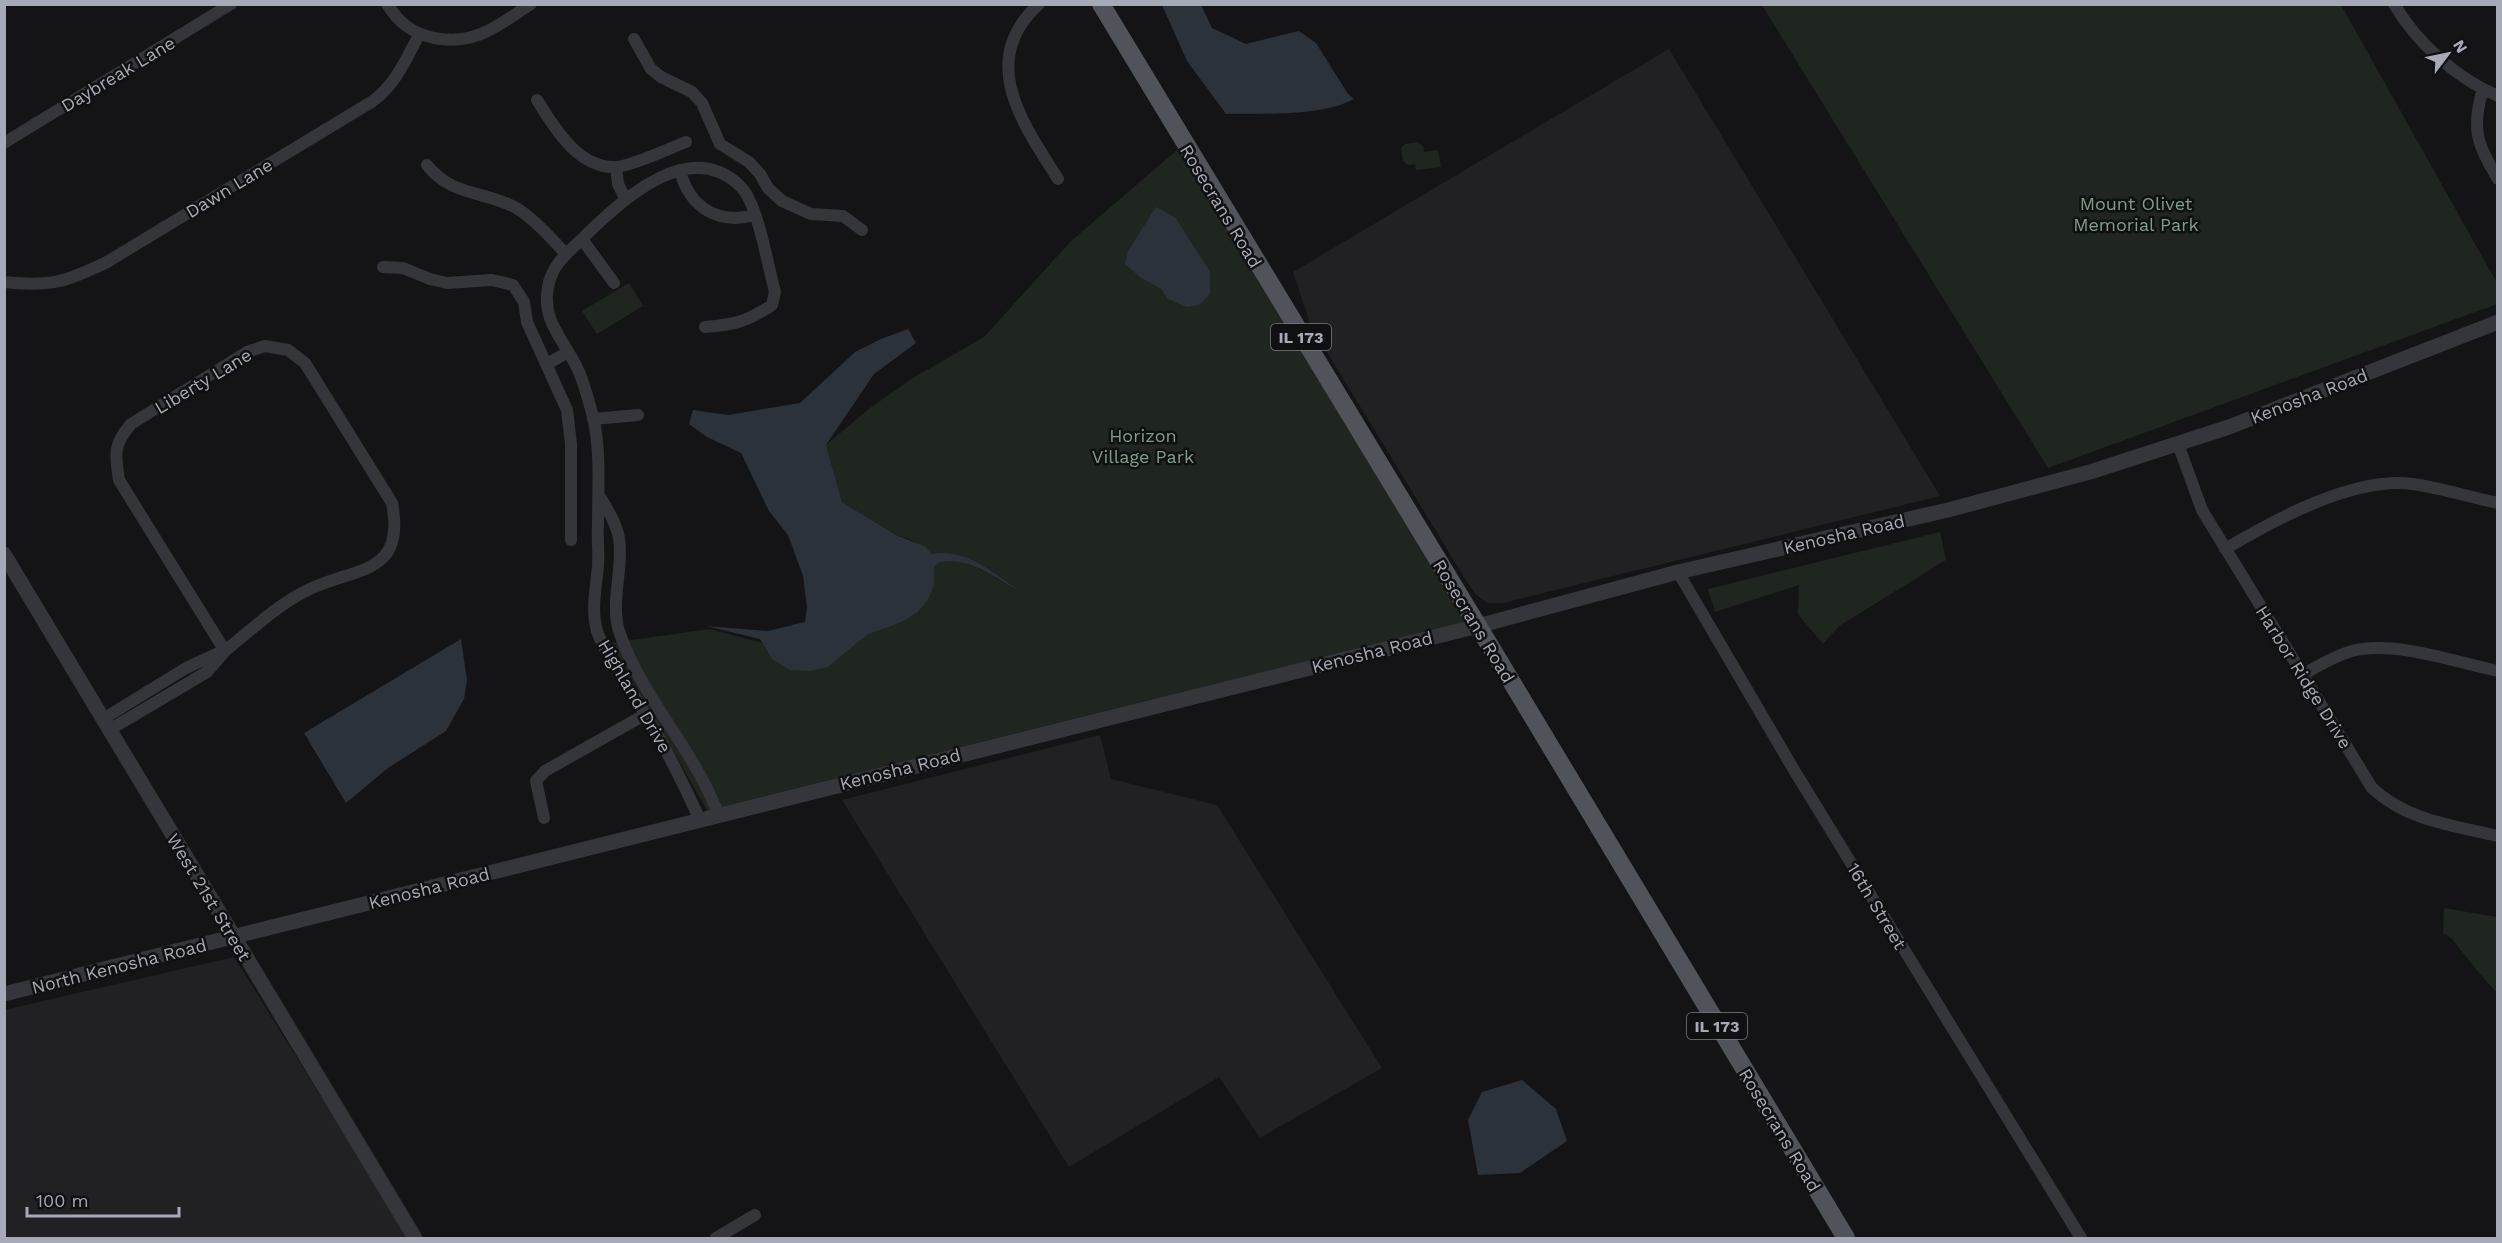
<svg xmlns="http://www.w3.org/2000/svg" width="2502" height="1243" viewBox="0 0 2502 1243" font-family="'Work Sans',sans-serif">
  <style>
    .built { fill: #212023 }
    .green { fill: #1f2620 }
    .water { fill: #2b323a }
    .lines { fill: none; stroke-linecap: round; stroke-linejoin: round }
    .minor { stroke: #35363b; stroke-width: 12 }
    .tertiary { stroke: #35363b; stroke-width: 15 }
    .primary { stroke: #51535a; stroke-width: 18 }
    .labels { text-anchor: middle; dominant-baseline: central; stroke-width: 5; stroke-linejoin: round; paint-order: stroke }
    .shield { fill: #100f11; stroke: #797c84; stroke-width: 1.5 }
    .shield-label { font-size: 16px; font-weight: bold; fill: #a6aab6 }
    .street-label { font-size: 18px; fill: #a6aab6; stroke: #100f11 }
    .park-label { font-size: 18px; fill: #7ea183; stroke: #100f11 }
  </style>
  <rect width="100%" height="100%" fill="#141416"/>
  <path class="built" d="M1669,49l271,447 -437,107h-16l-12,-9 -11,-17 -153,-251 -18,-54z
    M1100,735l11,44 106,26 165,263 -122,70 -41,-61 -150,90 -227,-367z
    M234,957l175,281h-404l-1,-228z"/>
  <path class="green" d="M1762,5h579l156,278v21l-449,164z
    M1418,142l5,4 1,6 14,-2 3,17 -25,3 -1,-6 -7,1 -5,-4 -2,-13 4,-4z
    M1184,144l294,482 -767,191 -100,-174 98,-14 54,14 9,16 56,8 39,-32 35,-13 16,-10 10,-13 6,-14v-18l4,-4c32,-7 49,13 77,26 -21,-20 -53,-40 -84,-34l-19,-15 -16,-5 -54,-33 -16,-57 44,-37 43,-30 71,-41 86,-95z
    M629,283l14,23 -46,28 -15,-23z
    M1940,532l6,28 -107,66 -16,18 -25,-30 1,-29 -84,27 -7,-23z
    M2444,908l53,9v76l-17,-19 -28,-35 -9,-6z"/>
  <path class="water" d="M1162,5h39l11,23 34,16 53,-13 17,12 32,51 6,5c-34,18 -89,14 -128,15l-39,-53z
    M1156,207l19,10 35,55v22l-11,11 -12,2 -19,-8 -7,-10 -21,-12 -15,-13 3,-13z
    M908,329l8,14 -42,31 -48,71 16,57 54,33 30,12 5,7c35,-6 62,18 88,37 -28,-14 -48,-35 -81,-28l-4,4v18l-6,15 -10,12 -16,10 -35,13 -39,32 -18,4 -20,-1 -18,-11 -12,-20 -54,-13 62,5 37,-9 2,-15 -4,-31 -15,-41 -19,-24 -28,-58 -34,-16 -18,-13 4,-14 35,5 72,-12 55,-51 26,-13z
    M461,639l6,41 -3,19 -18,32 -58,37 -42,35 -42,-70z
    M1522,1080l34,29 11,32 -47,32 -42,2 -10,-55 14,-28z"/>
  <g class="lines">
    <path class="minor" d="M387,4c12,19 25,29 47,34 42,8 64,-13 97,-34
      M1039,4c-63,57 -15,121 19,175
      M2394,4c23,39 62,74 104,92
      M634,39l17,30 10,8 31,15 10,11 18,41 29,18 11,12 8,14 14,13 29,13 32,2 19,14
      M2483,89c-12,39 -6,56 15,90
      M537,100c17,27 41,69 79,67 16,-1 54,-19 70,-25
      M4,143l227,-139
      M427,165c26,33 59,25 91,44 18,12 33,29 48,45
      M616,167l2,17 7,14
      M680,171c10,37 38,54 75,44
      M582,239l32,44
      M383,267l20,1 27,11 17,4 45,-3 21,5 11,17 3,20 40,88 4,34v96
      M4,282c47,5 62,0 103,-20l266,-161c23,-17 33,-42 46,-66
      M265,346l23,4 17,13 87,140c15,76 -42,63 -90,90 -28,15 -52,38 -77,58l-106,-171c-4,-26 -6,-35 12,-56l116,-72z
      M547,364l21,-12
      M593,419l45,-4
      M2178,444l24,66 170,278c36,33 79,37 126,48
      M600,497c8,13 16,26 19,41 5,32 -10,65 1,96 18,52 55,95 81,143 7,12 12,25 18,38
      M2225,549c49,-29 129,-73 188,-65 28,4 56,13 85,19
      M1678,572l116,198 287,468
      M2302,675c16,-9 32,-19 50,-24 42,-11 103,11 146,20
      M103,719l83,-51 35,-16
      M109,730l98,-58 18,-21
      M544,818l-8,-37 9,-10 101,-57
      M700,820c-18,-40 -38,-79 -61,-116 -13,-22 -34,-50 -42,-73 -6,-21 -1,-44 1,-65 1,-14 -1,-28 0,-42 0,-34 3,-74 -5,-107 -4,-15 -8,-31 -14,-45 -13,-31 -38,-49 -31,-85 4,-25 25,-38 41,-55 37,-35 102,-95 152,-45 17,17 27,80 34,105l-3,13c-24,16 -37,20 -67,22
      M716,1238l39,-23"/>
    <path class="tertiary" d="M4,554l411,684
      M4,994l1474,-368 200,-54 270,-62 142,-38 139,-45 269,-105"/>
    <path class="primary" d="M1101,4l377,622 368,612"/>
  </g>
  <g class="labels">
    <g class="shield">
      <rect x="1271" y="324" width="60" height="26" rx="4.5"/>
      <rect x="1687" y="1013" width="60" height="26" rx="4.5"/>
    </g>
    <g class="shield-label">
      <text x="1301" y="337">IL 173</text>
      <text x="1717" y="1026">IL 173</text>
    </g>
    <g class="street-label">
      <text transform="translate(118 74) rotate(-31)">Daybreak Lane</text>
      <text transform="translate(229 188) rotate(-31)">Dawn Lane</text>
      <text transform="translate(1221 206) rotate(59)">Rosecrans Road</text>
      <text transform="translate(203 381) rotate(-31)">Liberty Lane</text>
      <text transform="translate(2309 396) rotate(-21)">Kenosha Road</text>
      <text transform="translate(1844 534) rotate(-13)">Kenosha Road</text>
      <text transform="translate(1474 621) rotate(59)">Rosecrans Road</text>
      <text transform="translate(1372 652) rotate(-14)">Kenosha Road</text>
      <text transform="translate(2304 677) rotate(58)">Harbor Ridge Drive</text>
      <text transform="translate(635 696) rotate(60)">Highland Drive</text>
      <text transform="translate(900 769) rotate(-14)">Kenosha Road</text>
      <text transform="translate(429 888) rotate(-14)">Kenosha Road</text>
      <text transform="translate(209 897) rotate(59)">West 21st Street</text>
      <text transform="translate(1877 906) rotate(59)">16th Street</text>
      <text transform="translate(119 966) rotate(-14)">North Kenosha Road</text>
      <text transform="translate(1780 1130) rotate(59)">Rosecrans Road</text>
    </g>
    <g class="park-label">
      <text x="2136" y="203">Mount Olivet<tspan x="2136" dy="21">Memorial Park</tspan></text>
      <text x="1143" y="435">Horizon<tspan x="1143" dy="21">Village Park</tspan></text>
    </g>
  </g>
  <rect width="2502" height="1243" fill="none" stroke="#a6aab6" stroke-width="12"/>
  <g transform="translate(2448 54) rotate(58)" stroke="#100f11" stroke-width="4.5" paint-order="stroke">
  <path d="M0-4.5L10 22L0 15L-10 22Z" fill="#a6aab6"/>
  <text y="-9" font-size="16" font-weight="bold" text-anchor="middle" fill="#a6aab6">N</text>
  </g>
  <path d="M27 1207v9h152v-9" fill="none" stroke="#a6aab6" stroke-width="3"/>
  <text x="36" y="1207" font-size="18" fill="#a6aab6" stroke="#100f11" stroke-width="4.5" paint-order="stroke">100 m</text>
</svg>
